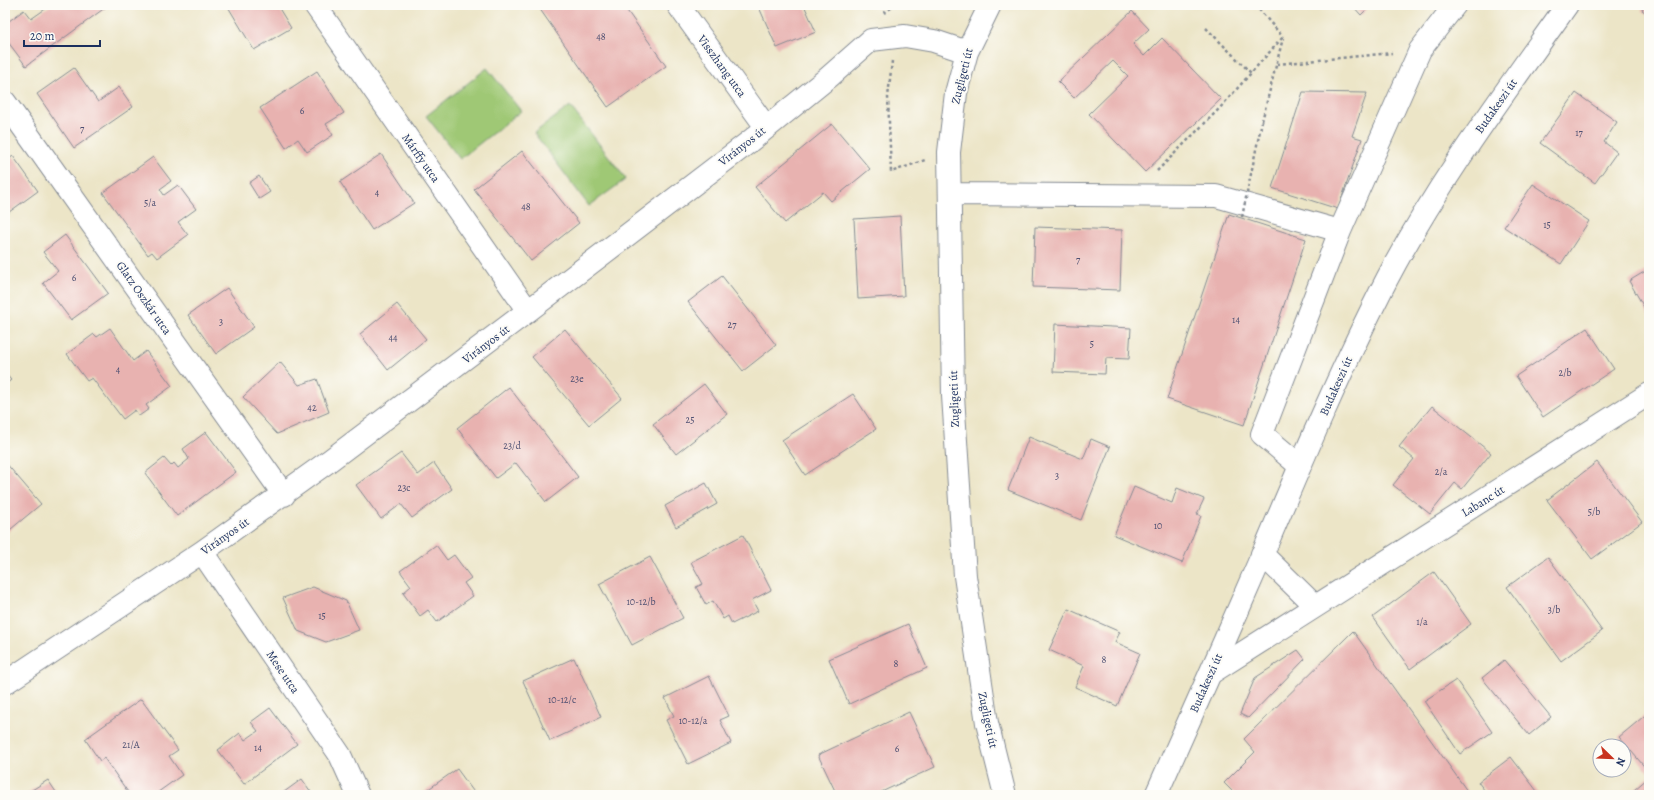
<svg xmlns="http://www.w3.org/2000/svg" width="1654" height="800" viewBox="0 0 1654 800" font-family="Alegreya,serif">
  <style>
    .green { fill: #9fc874; stroke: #5d7c69 }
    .building { fill: #e8b2b0 }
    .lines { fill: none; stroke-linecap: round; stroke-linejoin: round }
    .minor-casing { stroke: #848a92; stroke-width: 24 }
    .major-casing { stroke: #848a92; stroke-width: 24 }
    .path { stroke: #848a92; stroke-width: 2.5; stroke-dasharray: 3 3; stroke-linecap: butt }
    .minor { stroke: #fff; stroke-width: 22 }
    .major { stroke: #fff; stroke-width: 22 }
    .path-bridge { stroke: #848a92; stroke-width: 2.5; stroke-dasharray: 3 3; stroke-linecap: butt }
    .labels { text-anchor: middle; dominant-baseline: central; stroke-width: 4; stroke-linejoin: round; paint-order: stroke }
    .number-label { font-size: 10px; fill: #4e5072 }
    .street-label { font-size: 12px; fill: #1b2f5e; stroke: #fdfcf7 }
  </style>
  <rect width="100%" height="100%" fill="#fdfcf7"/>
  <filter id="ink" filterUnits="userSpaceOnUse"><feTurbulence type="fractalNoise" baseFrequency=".025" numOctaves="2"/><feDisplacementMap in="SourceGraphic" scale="8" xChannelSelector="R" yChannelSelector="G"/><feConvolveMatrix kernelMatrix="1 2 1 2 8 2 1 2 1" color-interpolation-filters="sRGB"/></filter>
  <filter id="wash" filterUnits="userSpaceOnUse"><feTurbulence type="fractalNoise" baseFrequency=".012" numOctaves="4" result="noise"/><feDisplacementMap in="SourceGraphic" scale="16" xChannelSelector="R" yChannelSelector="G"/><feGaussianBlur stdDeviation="0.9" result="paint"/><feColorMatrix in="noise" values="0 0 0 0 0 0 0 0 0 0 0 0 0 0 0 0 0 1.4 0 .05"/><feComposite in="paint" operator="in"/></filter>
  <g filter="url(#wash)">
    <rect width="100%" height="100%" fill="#ece5c7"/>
    <path class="green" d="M487,68l34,43 -61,48 -34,-43z
      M570,106l56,73 -37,27 -55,-73z"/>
    <g id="blocks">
      <path class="building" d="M51,5h53l2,2 -80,59 -21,-28v-14l19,-14 7,9z
        M227,5h50l14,23 -37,22z
        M537,5h86l43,61 -58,41z
        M758,5h46l12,27 -39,16z
        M1352,5h19l-10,10z
        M1645,5h4v10l-7,-5z
        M1132,11l17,18 -16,15 11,12 18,-18 59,61 -76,73 -56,-58 39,-38 -15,-15 -39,37 -16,-16z
        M74,68l24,34 21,-15 14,20 -59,41 -37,-54z
        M317,71l27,42 -18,11 7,11 -26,17 -9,-13 -12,9 -26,-40z
        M1303,92l64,1 -15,43 10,3 -24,70 -66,-21z
        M1576,93l41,29 -13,20 13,10 -22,31 -55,-40z
        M832,124l38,45 -39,32 -8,-9 -38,31 -30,-36z
        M522,151l57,72 -48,38 -57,-72z
        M381,154l33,49 -42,27 -32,-48z
        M13,156l25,35 -33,24v-53z
        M153,157l18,24 -11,8 4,6 14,-10 18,24 -18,13 10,13 -31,23 -5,-6 -4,3 -45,-62z
        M259,176l11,16 -11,7 -10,-16z
        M1533,184l56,37 -28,43 -57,-37z
        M1229,214l77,25 -62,186 -77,-26z
        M900,216l4,80 -46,3 -4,-80z
        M1035,227l87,3 -2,60 -87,-3z
        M65,235l43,58 -37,27 -28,-37 15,-12 -15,-19z
        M1649,269v47l-20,-35z
        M722,276l54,69 -33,26 -55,-69z
        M227,288l27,39 -38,27 -28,-39z
        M397,304l29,35 -38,31 -28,-36z
        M1055,324l76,4 -2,31 -23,-1 -1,16 -52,-2z
        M110,328l23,33 13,-10 26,35 -26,19 3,4 -10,7 -4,-6 -12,9 -31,-41 -5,3 -20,-27 27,-20 3,3z
        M1587,328l27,41 -71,48 -27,-41z
        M565,329l57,69 -33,27 -57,-68z
        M280,362l19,23 18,-6 12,33 -52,22 -34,-37z
        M5,373l6,7 -6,5z
        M704,384l23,30 -51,40 -23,-30z
        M509,387l69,90 -32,25 -30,-39 -20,15 -39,-50z
        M853,394l23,35 -71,46 -23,-35z
        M1432,406l59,47 -29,36 -7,-6 -25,31 -37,-29 21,-26 -15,-12z
        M206,432l30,40 -59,44 -32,-43 19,-15 7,8 3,-3 4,5 11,-9 -6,-10z
        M1029,437l54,22 8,-20 19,8 -29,73 -73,-30z
        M401,453l17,22 16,-12 18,26 -40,29 -11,-14 -20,15 -25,-34z
        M5,462l36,42 -36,30z
        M1597,462l45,60 -50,37 -45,-59z
        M706,483l11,21 -41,23 -11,-21z
        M1134,487l38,16 5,-15 27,11 -7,15 4,2 -19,47 -68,-28z
        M743,535l28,55 -19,10 6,11 -26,13 -4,-8 -5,3 -10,-18 -7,4 -10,-18 7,-3 -12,-22z
        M436,545l11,15 7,-5 17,23 -7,5 9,13 -36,26 -9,-12 -8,6 -17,-23 8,-7 -11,-15z
        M650,557l33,61 -51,27 -33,-61z
        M1548,557l54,74 -41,30 -54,-74z
        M1434,572l37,52 -61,45 -37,-52z
        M313,587l33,14 13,29 -33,12 -28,-11 -15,-33z
        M1068,609l52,23 -5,10 25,11 -23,53 -42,-19 9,-21 -35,-16z
        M908,624l19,44 -78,36 -20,-45z
        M1353,631l117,164h-234l-12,-12 31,-31 -11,-13z
        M1298,650l7,9 -57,59 -8,-4 15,-36z
        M574,658l27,59 -51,24 -27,-60z
        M1504,660l47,57 -22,18 -47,-57z
        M709,676l20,40 -9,4 11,23 -43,21 -22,-44 8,-4 -9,-18z
        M1456,680l36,52 -32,22 -36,-53z
        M141,699l37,51 -9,6 13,19 -28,20h-24l-26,-37 -4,3 -15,-22z
        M270,708l27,36 -53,40 -26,-34 22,-17 5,7 13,-9 -7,-9z
        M909,712l26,55 -60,28h-38l-19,-40z
        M1649,712v60l-30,-35z
        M1511,757l29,38h-52l-10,-13z
        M457,769l19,26h-56z
        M1649,777v18h-11l-4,-5z
        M302,779l11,16h-33z
        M48,780l10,15h-34z"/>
    </g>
  </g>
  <g filter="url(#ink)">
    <use href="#blocks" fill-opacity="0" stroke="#848a92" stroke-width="1"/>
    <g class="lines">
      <defs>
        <path id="minor" d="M315,5l213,306
          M678,5l88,122
          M990,5l-23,47 -11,41 -7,59 4,244 12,180 22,147 18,72
          M5,102l279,393
          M950,194l266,2 124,35 80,-181 35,-45
          M1300,466l-38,-32 78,-203
          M202,552l138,203 18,40
          M1262,554l53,52
          M1211,673l438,-279
          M5,683l197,-131 127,-91 199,-150 221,-169 80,-65 42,-37 34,-4 29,5 33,11"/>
        <path id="major" d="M1156,795c36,-81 72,-161 107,-242 39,-92 78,-185 124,-274 51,-97 117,-185 180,-274"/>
      </defs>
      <use href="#minor" class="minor-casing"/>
      <use href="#major" class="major-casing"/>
      <path class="path" d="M1255,5l28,32
        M884,13l11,-8
        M1206,28l45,45
        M892,61l-4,36 3,75 34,-12
        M1277,64l115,-11
        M1262,121l21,-83
        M1157,171l62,-62 64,-72"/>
      <use href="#minor" class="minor"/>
      <use href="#major" class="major"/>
      <path class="path-bridge" d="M1242,217l20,-96"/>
    </g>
  </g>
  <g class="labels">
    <g class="number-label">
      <text x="601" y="36">48</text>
      <text x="302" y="110">6</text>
      <text x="82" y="128">7</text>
      <text x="1579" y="132">17</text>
      <text x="377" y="192">4</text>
      <text x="150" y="202">5/a</text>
      <text x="526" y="206">48</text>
      <text x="1547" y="224">15</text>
      <text x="1078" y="259">7</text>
      <text x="74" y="277">6</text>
      <text x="1236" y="319">14</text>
      <text x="221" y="321">3</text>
      <text x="732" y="324">27</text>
      <text x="393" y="337">44</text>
      <text x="1092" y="343">5</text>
      <text x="118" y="369">4</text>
      <text x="1565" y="372">2/b</text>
      <text x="577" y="378">23e</text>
      <text x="312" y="407">42</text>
      <text x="690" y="419">25</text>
      <text x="512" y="445">23/d</text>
      <text x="1441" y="471">2/a</text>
      <text x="1057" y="475">3</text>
      <text x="404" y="487">23c</text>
      <text x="1594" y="511">5/b</text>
      <text x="1158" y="525">10</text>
      <text x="641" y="601">10-12/b</text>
      <text x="1554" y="609">3/b</text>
      <text x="322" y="615">15</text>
      <text x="1422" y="621">1/a</text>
      <text x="1104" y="659">8</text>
      <text x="896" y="663">8</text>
      <text x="562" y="699">10-12/c</text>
      <text x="693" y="720">10-12/a</text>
      <text x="131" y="744">21/A</text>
      <text x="258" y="747">14</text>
      <text x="897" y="748">6</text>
    </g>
    <g class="street-label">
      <text transform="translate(722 66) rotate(54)">Visszhang utca</text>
      <text transform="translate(962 76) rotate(-76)">Zugligeti út</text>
      <text transform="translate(1496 106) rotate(-55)">Budakeszi út</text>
      <text transform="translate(742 146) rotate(-38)">Virányos út</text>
      <text transform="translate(421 158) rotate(55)">Márffy utca</text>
      <text transform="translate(144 298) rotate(55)">Glatz Oszkár utca</text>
      <text transform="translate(486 344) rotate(-37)">Virányos út</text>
      <text transform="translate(1336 386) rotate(-66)">Budakeszi út</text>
      <text transform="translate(954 399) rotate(-92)">Zugligeti út</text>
      <text transform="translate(1483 501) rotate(-32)">Labanc út</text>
      <text transform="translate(225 536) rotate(-35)">Virányos út</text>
      <text transform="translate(283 672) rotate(56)">Mese utca</text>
      <text transform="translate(1206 683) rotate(-66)">Budakeszi út</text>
      <text transform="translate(988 720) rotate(78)">Zugligeti út</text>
    </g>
  </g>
  <rect width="1654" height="800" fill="none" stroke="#fdfcf7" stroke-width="20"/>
  <g transform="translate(1612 758) rotate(113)"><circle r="19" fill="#fdfcf7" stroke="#a3aaba"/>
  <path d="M0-3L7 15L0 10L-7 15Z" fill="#c8321e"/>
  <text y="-6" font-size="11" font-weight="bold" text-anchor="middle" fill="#1b2f5e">N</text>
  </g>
  <path d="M24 40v6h76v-6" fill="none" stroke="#1b2f5e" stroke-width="2"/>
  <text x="30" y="40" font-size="12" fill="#1b2f5e" stroke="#fdfcf7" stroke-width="3" paint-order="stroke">20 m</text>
</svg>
